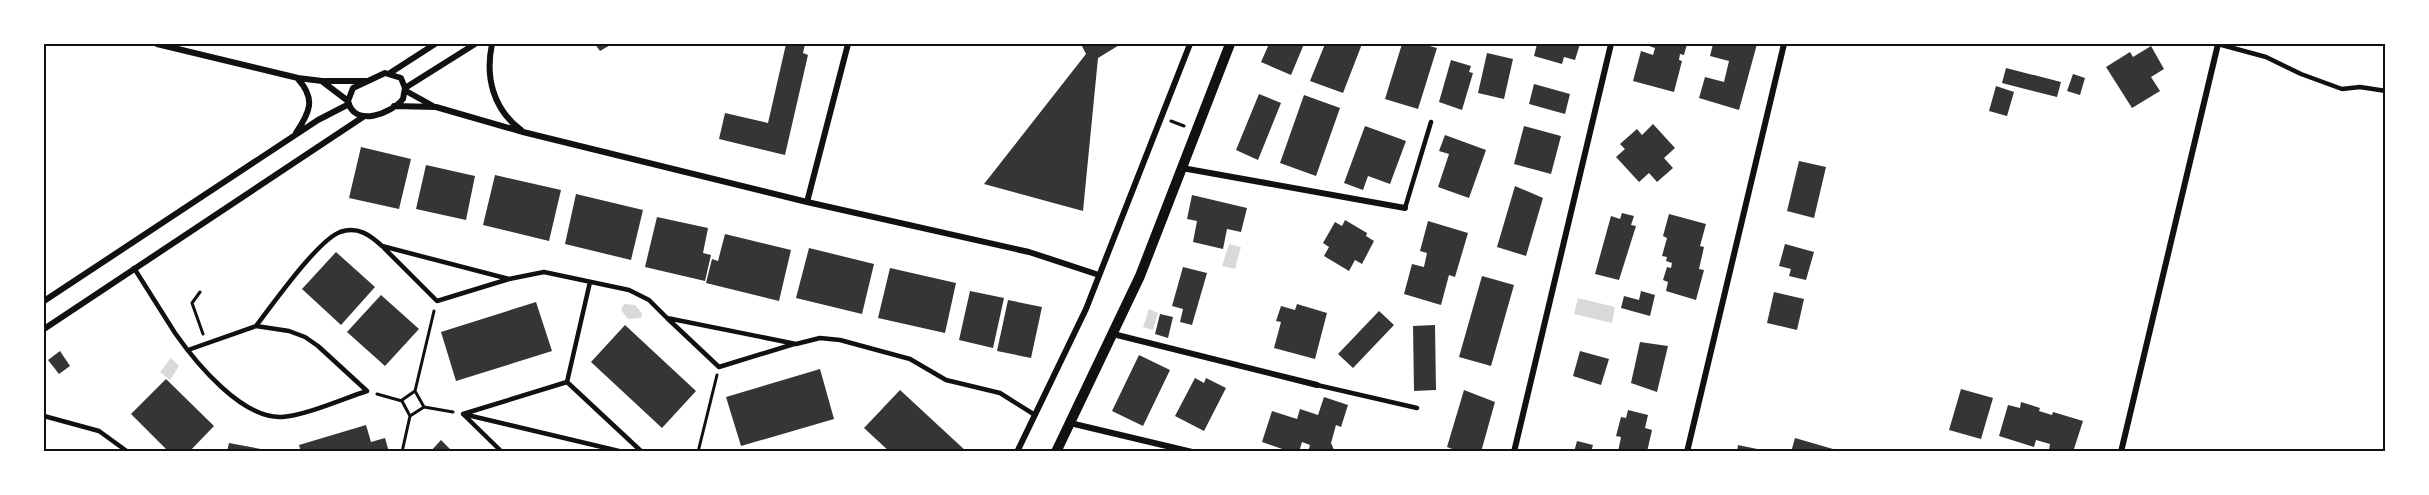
<svg xmlns="http://www.w3.org/2000/svg" width="2429" height="495" viewBox="0 0 2429 495" font-family="Jost,sans-serif">
  <style>
    .water { fill: #d9d9d9 }
    .building { fill: #353535 }
    .lines { fill: none; stroke-linecap: round; stroke-linejoin: round }
    .path { stroke: #111; stroke-width: 3 }
    .service { stroke: #111; stroke-width: 4.5 }
    .minor { stroke: #111; stroke-width: 6 }
    .tertiary { stroke: #111; stroke-width: 10 }
    .neatline { fill: none; stroke: #111; stroke-width: 2 }
  </style>
  <rect width="100%" height="100%" fill="#fff"/>
  <path class="water" d="M1229,244l12,3 -6,22 -13,-3z
    M1578,298l37,9 -3,16 -38,-9z
    M624,304l11,1 7,8 -1,5 -13,1 -7,-9z
    M1149,309l9,4 -5,17 -10,-3z
    M171,358l8,8 -9,14 -10,-8z"/>
  <path class="building" d="M595,44h17l-12,7z
    M786,44h19l-2,9 5,2 -23,100 -66,-16 6,-26 43,10z
    M1081,44h40l-23,14 -15,153 -99,-27 102,-130z
    M1269,44h35l-13,31 -30,-13z
    M1325,44h37l-19,49 -33,-12z
    M1402,44h20l15,4 -19,61 -33,-10z
    M1537,44h43l-5,16 -11,-3 -2,7 -28,-8z
    M1643,44h44l-3,11 -4,-1 -1,6 3,1 -8,31 -41,-11 8,-30 12,4 2,-7z
    M1713,44h44l-18,66 -40,-12 6,-21 19,5 5,-21 -19,-5z
    M2151,46l13,23 -13,8 9,14 -28,17 -26,-41 24,-15 3,5z
    M1487,53l26,6 -9,40 -26,-6z
    M1451,60l20,6 -2,6 4,1 -11,37 -23,-8z
    M2006,68l55,14 -4,15 -55,-14z
    M2073,74l12,4 -5,17 -13,-4z
    M1534,84l36,10 -5,20 -36,-10z
    M1996,86l18,6 -7,24 -18,-5z
    M1259,94l22,9 -23,57 -22,-10z
    M1304,95l36,13 -24,68 -36,-13z
    M1653,124l22,24 -11,10 9,10 -16,14 -8,-9 -10,9 -23,-25 9,-8 -5,-5 17,-15 5,6z
    M1365,126l41,15 -16,43 -22,-8 -5,14 -19,-7z
    M1524,126l37,10 -10,38 -37,-10z
    M1445,135l41,15 -17,48 -31,-11 11,-33 -10,-3z
    M361,147l50,12 -12,50 -50,-11z
    M1799,161l27,6 -12,51 -27,-7z
    M426,165l49,11 -9,44 -50,-11z
    M495,175l66,15 -12,51 -66,-16z
    M1515,186l28,12 -17,58 -29,-9z
    M576,194l67,16 -12,50 -66,-16z
    M1192,195l55,13 -6,24 -14,-3 -4,20 -30,-7 4,-21 -10,-2z
    M1622,213l12,3 -3,9 5,1 -17,54 -24,-6 16,-58 9,3z
    M1669,214l37,10 -6,22 4,1 -5,22 5,1 -8,30 -30,-9 2,-9 -5,-2 4,-13 4,1 1,-5 -6,-2 1,-4 -5,-1 5,-18 -4,-2z
    M657,217l51,11 -5,25 8,2 -6,26 -60,-14z
    M1345,220l22,13 -1,3 8,5 -12,23 -7,-4 -6,11 -25,-15 5,-9 -6,-4 12,-21 7,4z
    M1428,221l40,12 -13,44 -6,-2 -8,30 -37,-11 8,-30 12,3 3,-14 -7,-2z
    M725,234l66,16 -12,51 -73,-18 6,-24 6,2z
    M1785,244l29,8 -8,28 -17,-4 2,-7 -12,-3z
    M809,248l65,16 -12,50 -66,-16z
    M336,252l39,35 -34,38 -39,-36z
    M1183,267l24,6 -15,52 -12,-3 3,-13 -11,-3z
    M890,268l66,15 -11,50 -67,-15z
    M1482,276l32,9 -23,81 -32,-9z
    M970,291l34,7 -11,50 -34,-8z
    M1641,291l14,4 -5,21 -29,-8 3,-12 15,4z
    M1774,292l30,7 -7,31 -30,-7z
    M381,295l38,34 -34,37 -38,-34z
    M1008,300l34,7 -11,51 -34,-7z
    M536,302l16,49 -96,30 -15,-49z
    M1297,304l30,9 -12,46 -41,-11 7,-26 -5,-1 5,-15 14,4z
    M1379,311l15,14 -41,43 -15,-14z
    M1160,314l13,3 -5,21 -13,-4z
    M625,325l71,66 -34,37 -71,-66z
    M1435,325l1,65 -22,1 -1,-65z
    M1640,342l28,4 -11,46 -26,-9z
    M60,351l10,15 -11,8 -11,-14z
    M1580,351l29,8 -8,26 -28,-9z
    M1139,355l31,15 -27,56 -31,-15z
    M820,369l14,50 -93,27 -15,-49z
    M1195,378l9,5 2,-5 20,10 -22,43 -29,-15z
    M166,379l48,47 -25,26h-20l-38,-38z
    M1961,389l32,9 -12,41 -32,-9z
    M900,390l67,62h-77l-26,-24z
    M1464,390l31,12 -14,50 -16,-3 -5,3 -13,-5z
    M1324,397l24,8 -7,22 -5,-2 -5,18 4,9h-27l2,-7 -8,-3 -3,10h-8l-29,-10 10,-31 25,8 3,-10 18,6z
    M2021,402l19,6 -1,3 13,4 1,-3 30,9 -10,31 -24,-2 1,-6 -14,-4 -2,7 -35,-11 9,-31 12,3z
    M1628,410l20,5 -3,13 7,2 -5,22h-29l3,-15 -5,-1 5,-19 5,1z
    M366,425l5,17 14,-4 4,14h-88l-2,-7z
    M1795,438l45,13v1h-49z
    M441,440l12,12h-23z
    M1577,441l16,4 -2,7h-17z
    M229,443l37,7v2h-39z
    M1738,445l24,5v2h-25z"/>
  <g class="lines">
    <path class="path" d="M1171,121l13,5
      M200,292l-8,11 11,31
      M415,391l19,-80
      M377,394l25,7 8,15 -8,36
      M402,400l13,-9 9,16
      M410,416l14,-9 29,5
      M698,452l19,-77"/>
    <path class="service" d="M2218,44l48,13 35,17 41,15 18,-2 26,4
      M1405,208l26,-86
      M384,248l53,53 72,-22
      M134,268l41,65c21,30 67,86 107,84 25,-2 60,-18 85,-26l-49,-45 -13,-9 -16,-6 -33,-5 -68,24
      M667,318l52,49 75,-23
      M256,326c17,-22 61,-85 84,-94 18,-6 30,3 42,14l127,33 35,-7 85,18 20,10 18,18 129,26 24,-6 20,2 70,19 36,21 54,13 35,22
      M567,382l23,-100
      M567,382l75,70
      M1317,385l100,23
      M463,414l160,38
      M44,416l55,15 29,21
      M502,452l-39,-38 104,-32"/>
    <path class="minor" d="M157,44l141,34 24,3h44
      M492,44c-7,33 1,65 29,86
      M385,73l16,5 4,10 -2,11c-12,15 -49,29 -55,2l5,-13z
      M390,73l45,-29
      M323,82l25,19
      M405,88l70,-44
      M406,91l27,15
      M394,106l42,1 87,25 284,70 222,50 70,23
      M296,133c14,-21 20,-34 2,-54
      M1182,168l223,40
      M807,202l41,-158
      M44,301l274,-181 31,-16
      M44,329l319,-212
      M1113,334l204,51
      M1070,423l122,29
      M1017,452l69,-143 104,-265
      M1514,452l97,-408
      M1687,452l97,-408
      M1880,452h9
      M2121,452l97,-408"/>
    <path class="tertiary" d="M1056,452l84,-176 90,-232"/>
  </g>
  <rect width="2429" height="495" fill="none" stroke="#ffffff" stroke-width="90"/>
  <rect x="45" y="45" width="2339" height="405" class="neatline"/>
</svg>
